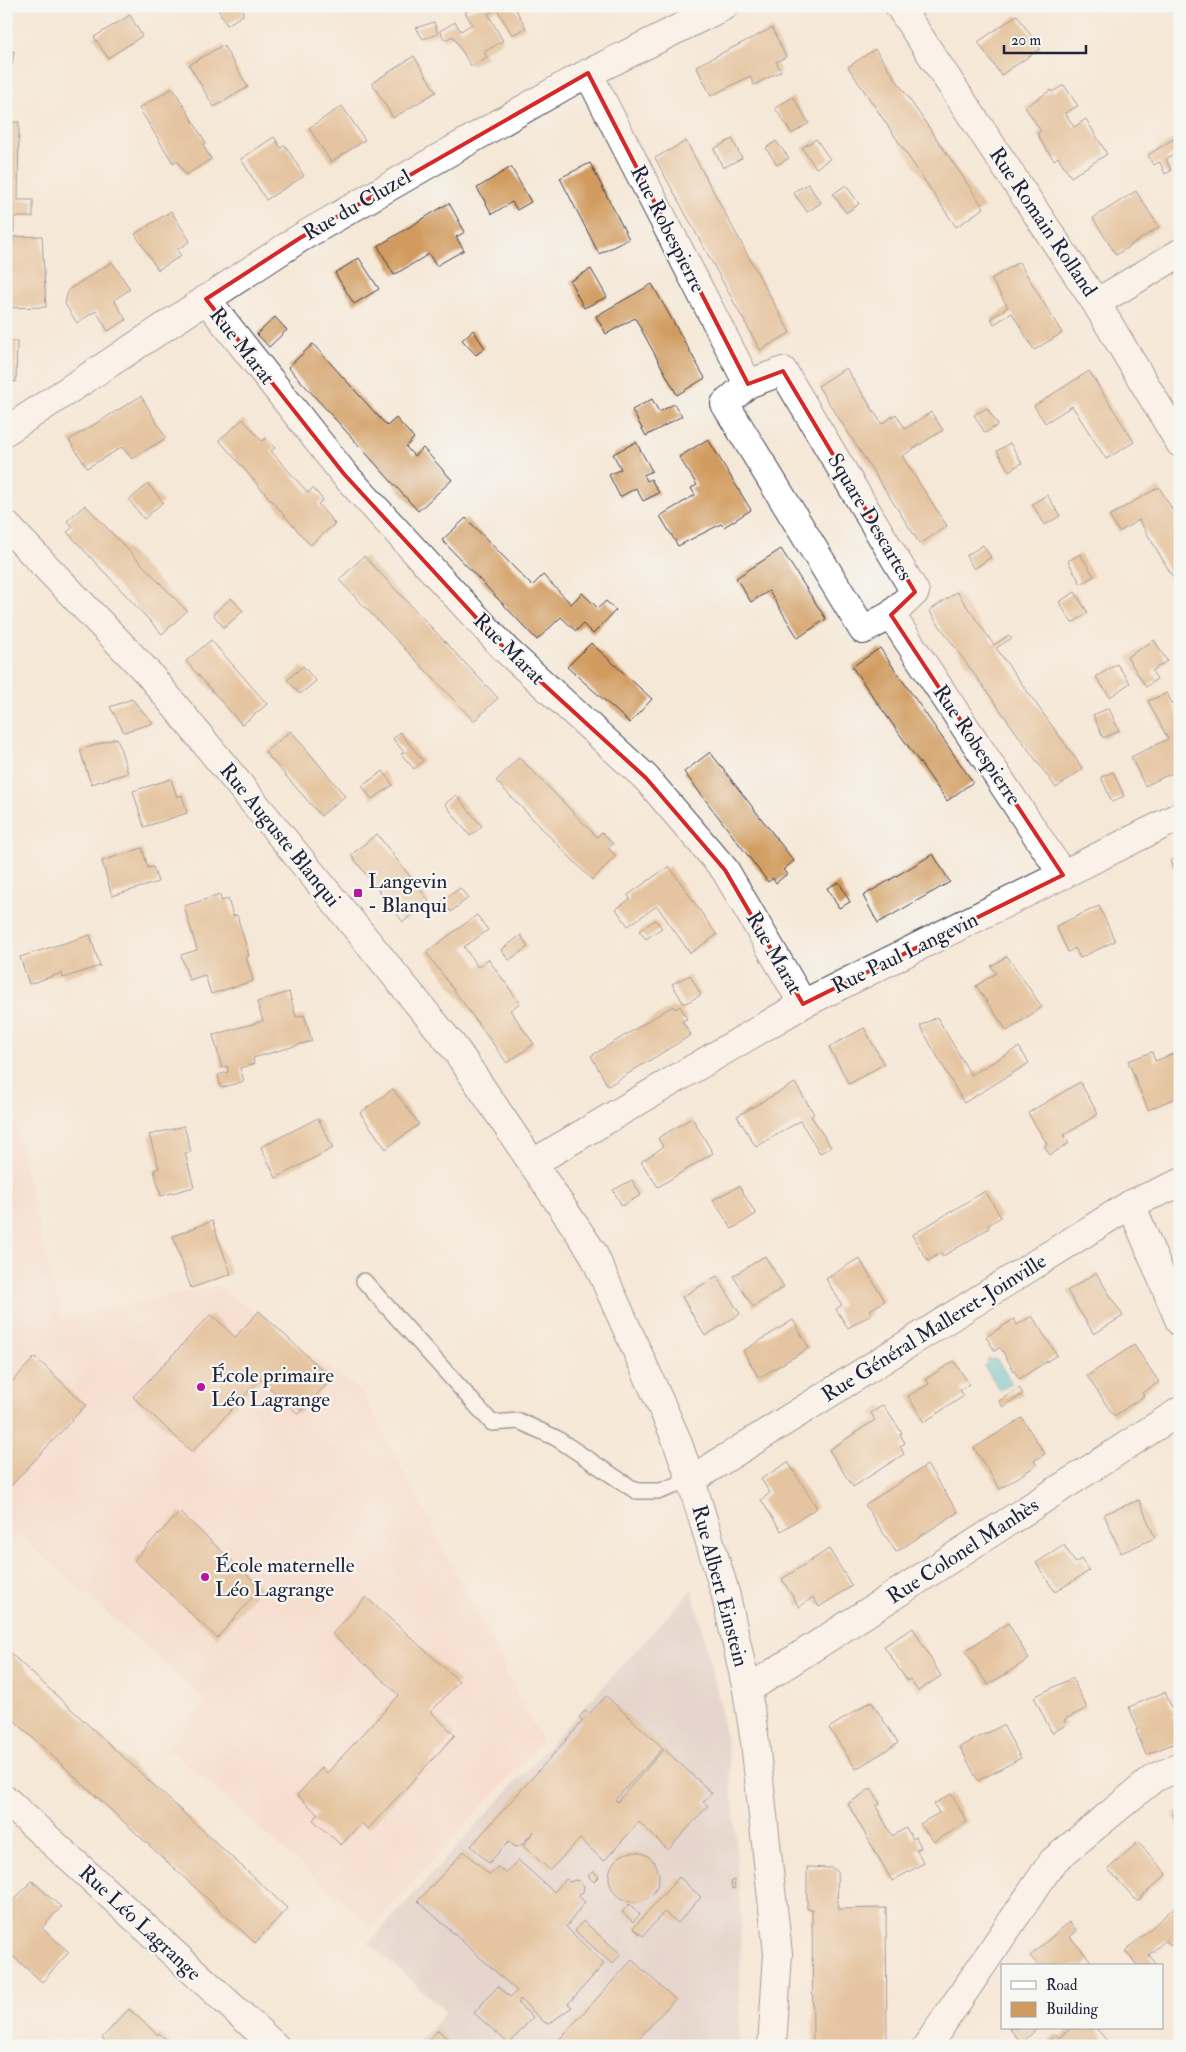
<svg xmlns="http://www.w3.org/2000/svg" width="1186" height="2052" viewBox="0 0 1186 2052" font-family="'IM FELL Double Pica',serif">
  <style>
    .built { fill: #f6d2c4 }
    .industrial { fill: #d1bfbe }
    .water { fill: #59c4d2; stroke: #3e7386 }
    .building { fill: #d19b5e }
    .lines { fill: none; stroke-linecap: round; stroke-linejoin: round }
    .service-casing { stroke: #424052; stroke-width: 18 }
    .minor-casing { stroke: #424052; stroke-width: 30 }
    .service { stroke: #fff; stroke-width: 15 }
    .minor { stroke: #fff; stroke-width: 28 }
    .marked { fill: none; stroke: #d62828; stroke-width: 4; stroke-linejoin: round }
    .poi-dot { fill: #b5179e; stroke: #f6f6f2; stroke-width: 2 }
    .labels { text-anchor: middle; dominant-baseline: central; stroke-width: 4.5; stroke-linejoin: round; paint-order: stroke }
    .street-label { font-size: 21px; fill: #22223b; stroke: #f6f6f2 }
    .poi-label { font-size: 21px; fill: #22223b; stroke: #f6f6f2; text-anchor: start }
  </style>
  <rect width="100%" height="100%" fill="#f6f6f2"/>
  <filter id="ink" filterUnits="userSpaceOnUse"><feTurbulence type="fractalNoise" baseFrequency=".02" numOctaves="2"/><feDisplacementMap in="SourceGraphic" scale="10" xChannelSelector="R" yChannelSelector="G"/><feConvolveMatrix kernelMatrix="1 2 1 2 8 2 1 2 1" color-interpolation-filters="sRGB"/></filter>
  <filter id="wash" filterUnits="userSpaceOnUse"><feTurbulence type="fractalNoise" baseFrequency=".0096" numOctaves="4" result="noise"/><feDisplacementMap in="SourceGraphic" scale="20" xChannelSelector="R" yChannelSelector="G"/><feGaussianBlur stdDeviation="1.12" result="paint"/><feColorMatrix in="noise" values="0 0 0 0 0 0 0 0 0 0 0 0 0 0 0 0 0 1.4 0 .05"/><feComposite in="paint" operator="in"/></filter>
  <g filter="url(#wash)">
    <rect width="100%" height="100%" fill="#f5e8d7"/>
    <path class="built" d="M7,1090l54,229 156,-34 146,108 179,348 -170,186 -204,-179 38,-48 -188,-166 -12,12z"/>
    <path class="industrial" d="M692,1589l25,101 11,63 6,57 7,108 -2,128h-324l31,-34 -77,-69z"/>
    <path class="water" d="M988,1358l6,2 2,-2 16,25 -12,7 -16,-24 3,-2z"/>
    <g id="blocks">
      <path class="building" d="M216,6h27v9l-16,10z
        M483,6h31l12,22 -14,7 -15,-26 -9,5 15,27 -19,11 3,5 -16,9 -18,-30 -8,4 -5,-9 15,-9 6,9 11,-7 -7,-12z
        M130,15l12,21 -34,22 -14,-21z
        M1017,15l23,34 -39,26 -23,-33z
        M434,22l4,12 -15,5 -7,-11z
        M772,28l14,29 -10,5 5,9 -27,14 -4,-9 -39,20 -15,-30z
        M223,45l25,42 -34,20 -25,-42z
        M875,49l109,159 -28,19 -108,-160z
        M6,50l8,1 -2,14h-6z
        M414,56l22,36 -43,26 -21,-35z
        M1064,85l14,21 -13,7 9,14 12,-8 21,35 -36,23 -13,-20 -4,3 -10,-14 -7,-13 4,-2 -16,-24 26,-17 1,2z
        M173,88l33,55 -3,2 8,14 -25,16 -9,-14 -4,2 -34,-55z
        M793,97l16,26 -17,11 -17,-26z
        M342,106l23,34 -34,22 -22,-34z
        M6,122h13l-1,78h15v17h-19v15h-8z
        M274,137l7,11 4,-3 19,31 -38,24 -25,-41z
        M1175,138l5,11 -14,10 5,12 -6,3 -5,-12 -7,3 -5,-10z
        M732,139l10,19 -19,10 -9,-19z
        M816,139l14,20 -14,9 -14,-20z
        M686,141l104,192 -30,17 -105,-192z
        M776,141l13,17 -12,7 -11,-17z
        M590,163l39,76 -30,15 -39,-76z
        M511,167l20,35 -14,8 -5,-8 -20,12 -15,-26z
        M808,184l13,19 -14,9 -14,-20z
        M846,185l13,19 -13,9 -13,-19z
        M1136,191l23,36 -43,28 -23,-37z
        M449,203l16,29 -9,5 8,13 -28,16 -7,-12 -35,21 -16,-29z
        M171,211l19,30 -13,9 4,6 -23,14 -23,-36z
        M42,236l4,71 -40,1 7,-71z
        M359,258l20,31 -25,15 -19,-31z
        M112,262l18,27 -16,11 12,20 -18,11 -12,-20 -19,12 -12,-19 3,-14z
        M1019,262l43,71 -28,17 -22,-37 -18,11 -3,-6 17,-11 -17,-28z
        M591,269l16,28 -23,11 -14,-27z
        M652,284l53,94 -28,17 -42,-77 -29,16 -10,-18z
        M275,317l12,13 -18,17 -12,-13z
        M6,325h3v13h-3z
        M473,330l12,18 -9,7 -14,-15z
        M6,341h11l-1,41 -10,-1z
        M313,344l74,82 9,-8 18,20 -8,9 8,9 9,-8 29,32 -34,31 -130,-144z
        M846,368l36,56 14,-10 9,15 26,-17 12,18 -41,26 45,70 -27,18 -102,-158z
        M1089,371l45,71 -28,17 -34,-53 -27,17 -11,-17z
        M141,396l25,42 -34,21 -10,-12 -35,21 -18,-28z
        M652,399l7,13 15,-8 8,12 -36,20 -14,-26z
        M987,408l11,17 -13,8 -11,-18z
        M243,419l19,22 4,-3 9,10 -4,3 37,42 5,-5 10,12 -5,4 17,20 -25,21 -91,-105z
        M708,439l43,71 -27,17 -3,-3 -43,22 -18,-30 35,-21 -4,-7 6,-3 -18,-28z
        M636,442l16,29 -8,4 3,6 4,-2 8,14 -16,8 -7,-13 -16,9 -11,-22 12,-6 -8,-15z
        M1010,443l12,20 -13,8 -12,-20z
        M148,484l15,18 -19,17 -15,-19z
        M1159,487l21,36v66l-41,-69 -20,12 -10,-16z
        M1047,495l13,21 -15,9 -13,-21z
        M85,505l102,106 -25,23 -95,-102 6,-5 -6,-6z
        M466,518l66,68 11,-11 28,29 11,-11 16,15 8,-7 10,9 -23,24 -10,-10 -7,7 -15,-14 -24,23 -95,-100z
        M983,545l8,12 -17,12 -8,-13z
        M781,549l45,70 -28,19 -29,-47 -18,11 -15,-24z
        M1080,554l14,22 -13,8 -13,-23z
        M364,556l134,142 -24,23 -135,-141z
        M957,592l37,53 15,-10 3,3 -16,10 87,121 -27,19 -127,-177z
        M1075,592l13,21 -16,10 -13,-21z
        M231,598l12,13 -19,17 -11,-14z
        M211,640l56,64 -25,21 -56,-64z
        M1154,640l13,21 -15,10 5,8 -11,8 -19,-30z
        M591,643l61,56 -22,24 -63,-56z
        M880,648l93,134 -26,19 -95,-134z
        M1117,664l13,19 -20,14 -14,-20z
        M303,666l13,15 -16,13 -13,-14z
        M1167,693l13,27v49l-35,17 -14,-29 37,-18 -20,-38z
        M132,699l21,24 -29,9 -14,-25z
        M1109,708l10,23 -16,7 -10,-23z
        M291,731l54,65 -24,20 -56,-64z
        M400,732l23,29 -9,8 -13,-15 3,-2 -11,-13z
        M117,738l11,35 -37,11 -11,-34z
        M710,752l84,109 -11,9 4,4 -11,9 -3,-5 -5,4 -84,-110z
        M519,757l78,80 5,-5 11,12 -5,4 8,8 -24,24 -96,-99z
        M383,771l10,14 -21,14 -10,-13z
        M1113,772l11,24 -12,6 -11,-25z
        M171,779l6,18 5,-2 5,18 -43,14 -11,-36z
        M456,795l26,31 -12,10 -25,-32z
        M377,834l52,67 -26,21 -52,-67z
        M142,848l6,20 5,-1 5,15 -46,14 -10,-35z
        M933,854l17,28 -72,41 -15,-27z
        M1180,856v25l-10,-20z
        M669,866l48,69 -27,18 -33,-47 -29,20 -12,-17 14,-10 -2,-4z
        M839,882l11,20 -11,6 -12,-20z
        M460,888l8,10 -17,14 -9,-11z
        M220,895l1,6 7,-2 5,17 4,-1 12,41h-3l7,25 -42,13 -6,-19 -16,5 -8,-25 16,-5 -13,-44z
        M1099,906l16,35 -35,17 -5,-10 -7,4 -12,-26z
        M477,915l11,15 -24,17 14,20 10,-8 32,44 -10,7 24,34 -27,19 -81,-111z
        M655,920l7,8 -16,11 -7,-8z
        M90,935l10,31 -37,12 -1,-5 -33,11 -9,-27z
        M521,935l7,12 -19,13 -8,-10z
        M1007,956l35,51 -35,24 -31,-45 20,-13 -5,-7z
        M690,975l11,20 -17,9 -12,-20z
        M289,992l7,25 8,-2 8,26 -59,17 1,6 -14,4 4,13 -23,7 -3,-13 10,-3 -1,-6 -5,2 -9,-33 50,-14 -6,-19z
        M673,1006l2,3 5,-3 7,13 -5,2 9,14 -83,51 -17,-30z
        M937,1017l34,58 48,-28 10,16 -65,40 -44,-77z
        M864,1028l20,36 -35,20 -20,-37z
        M1180,1051v45l-32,14 -20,-49 24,-9 3,9z
        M1080,1082l18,32 -34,21 5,8 -19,12 -6,-9 3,-2 -19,-31z
        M795,1083l19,31 -3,2 20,31 -11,6 -20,-32 -44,26 -19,-31z
        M393,1089l26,35 -33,25 -26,-36z
        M318,1118l15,30 -57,30 -15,-31z
        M692,1118l21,35 -55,34 -17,-25 22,-15 -5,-9z
        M184,1126l7,26 -6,1 9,34 -33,9 -7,-26 5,-2 -10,-33z
        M632,1180l9,15 -19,11 -9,-16z
        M739,1186l17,28 -24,15 -19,-29z
        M985,1191l16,26 -13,8 1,3 -22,14 -24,14 -2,-3 -13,8 -16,-26z
        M212,1221l19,53 -40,14 -18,-52z
        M765,1256l19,31 -31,20 -20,-31z
        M859,1258l26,43 -15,9 2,4 -24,14 -12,-19 6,-4 -16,-26z
        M1096,1273l27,43 -29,18 -27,-43z
        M717,1276l23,38 -35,22 -23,-39z
        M259,1311l73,68 -34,35 -38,-35 -68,73 -59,-55 78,-83 24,23z
        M1032,1316l25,39 -38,24 -19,-32 -5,4 -9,-14 28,-18 3,6z
        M793,1320l16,28 -50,30 -16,-27z
        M1134,1345l25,37 -17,11 2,3 -30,20 -27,-40z
        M35,1357l51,48 -80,86v-103z
        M954,1361l15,23 -9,6 4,6 -40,26 -16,-26 21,-12 -3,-5z
        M1019,1388l4,6 -20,13 -4,-6z
        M883,1405l19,28 -2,1 5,9 -5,3 4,8 -51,33 -24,-37 46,-30 -4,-7z
        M1022,1418l23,36 -11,7 3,4 -37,24 -26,-41z
        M788,1462l29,46 -36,23 -20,-31 9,-7 -9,-14z
        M927,1465l31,47 -62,40 -31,-47z
        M1139,1500l16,38 -34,15 -17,-39z
        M180,1512l81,76 -44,50 -83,-78z
        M1064,1545l11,18 6,-4 8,12 -34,21 -19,-29z
        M829,1549l23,37 -33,21 -6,-10 -14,10 -17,-28z
        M366,1597l93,84 -28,31 24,23 -87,94 -7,-6 -20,22 -28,-25 5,-6 -21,-19 25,-27 5,5 72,-78 -67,-61z
        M1008,1623l21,36 -41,26 -23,-34z
        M913,1628l28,48 -23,15 -8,-12 -3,2 -23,-35z
        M6,1649l281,259 -32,35 -249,-230z
        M1072,1678l15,30 -23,12 2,5 -14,8 -18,-36z
        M1165,1692l9,21 -2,2 8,19v7l-34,14 -10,-25 2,-1 -9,-22z
        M606,1696l57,52 -48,52 2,2 47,-53 48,44 -9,9 5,4 -40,44 -29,-28 -35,39 -24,-22 -30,31 -27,-24 11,-15 -14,15 -5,1 -6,-6 -20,22 -18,-17 112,-125 -4,-4 6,-6 4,3z
        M871,1701l27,42 -42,26 -27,-41z
        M1003,1725l18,33 -43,23 -18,-34z
        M871,1788l9,16 -4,2 16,30 14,-8 7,11 3,-2 5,10 -5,3 8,13 -32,18 -44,-77z
        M951,1794l16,28 -33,20 -14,-18 19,-11 -5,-9z
        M1180,1811v19l-7,-16z
        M1138,1842l29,32 -30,27 -29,-32z
        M464,1851l25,23 9,-7 8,6 12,-13 36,32 12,-13 4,3 5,-2 4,1 5,5 -1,6 -6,3 8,7 -19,25 38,37 -36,40 4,3 -23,17 -5,-2 -24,-23 -2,5 15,13 -24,27 -35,-31 24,-27 12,11 7,-6 -99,-90z
        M609 1877a25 25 0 1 1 50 0a25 25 0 1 1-50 0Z
        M807,1867l25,1 5,3 1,38 48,-1 1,138h-74l-1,-137h-5z
        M593,1871l6,6 -5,5 -6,-6z
        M679,1877l22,20 -23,26 -14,-11 -21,24 -10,-8z
        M734,1880l1,8 -3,1 -1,-8z
        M32,1881l29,26 -19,21 27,24 -27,30 -36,-32v-54l6,6z
        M629,1904l11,10 -7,8 -11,-10z
        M1177,1905l3,3v31l-9,7 -5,-6 -17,15 9,11h-20l-13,-15z
        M583,1921l38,33 -9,10 -37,-33z
        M1069,1922l8,9 -7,6 20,23 -6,6h-45l-9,-10z
        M632,1960l43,39 -43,47h-88l6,-6 5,4z
        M129,2009l29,26 1,-2 14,13h-63l-8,-8z
        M1009,2028h29l-16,15z
        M1071,2028h25l14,16 -2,2h-66l14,-12 3,4z
        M438,2030l17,16h-32z"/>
    </g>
  </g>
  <g filter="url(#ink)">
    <use href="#blocks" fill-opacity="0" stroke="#424052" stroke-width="1"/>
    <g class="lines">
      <defs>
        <path id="service" d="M364,1281l128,142 27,-2 37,17 80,53h24l31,-11"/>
        <path id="minor" d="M899,6l197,297 84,140
          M588,73l160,311
          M206,299l138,175 162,176 140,128 79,92 78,134
          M1096,303l84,-50
          M783,371l132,221 -24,23 -28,15 -138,-226 23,-20z
          M6,431l294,-193 269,-155 155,-77
          M6,525l142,148 308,377 137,203 82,183 16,44 34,112 22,98 8,52 23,212 -6,92
          M891,615l172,260
          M533,1163l270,-159 377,-188
          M1131,1204l49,118
          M691,1480l440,-276 49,-21
          M747,1690l433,-279
          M6,1800l269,246
          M927,2046l126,-185 101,-83 26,-11"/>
      </defs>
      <use href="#service" class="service-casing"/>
      <use href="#minor" class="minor-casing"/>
      <use href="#service" class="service"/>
      <use href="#minor" class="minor"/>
    </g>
  </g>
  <path d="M0 0H1186V2052H0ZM588,73l160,311 35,-13 132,221 -24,23 172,260 -260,129 -78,-134 -79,-92 -140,-128 -162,-176 -138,-175 94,-61z" fill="#f5e8d7" fill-opacity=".55" fill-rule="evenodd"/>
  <path class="marked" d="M588,73l160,311 35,-13 132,221 -24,23 172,260 -260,129 -78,-134 -79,-92 -140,-128 -162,-176 -138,-175 94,-61z"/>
  <g class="poi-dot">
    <rect x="353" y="888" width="10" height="10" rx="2.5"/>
    <circle cx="201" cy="1387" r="5"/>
    <circle cx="205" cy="1577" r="5"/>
  </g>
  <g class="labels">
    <g class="street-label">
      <text transform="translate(357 205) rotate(-30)">Rue du Cluzel</text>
      <text transform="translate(1043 222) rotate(56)">Rue Romain Rolland</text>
      <text transform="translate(668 229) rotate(63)">Rue Robespierre</text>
      <text transform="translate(242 346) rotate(52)">Rue Marat</text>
      <text transform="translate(870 517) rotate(59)">Square Descartes</text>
      <text transform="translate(509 649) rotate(45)">Rue Marat</text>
      <text transform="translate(977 745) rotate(56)">Rue Robespierre</text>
      <text transform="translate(280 835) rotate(51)">Rue Auguste Blanqui</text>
      <text transform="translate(774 953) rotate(60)">Rue Marat</text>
      <text transform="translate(905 953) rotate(-26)">Rue Paul Langevin</text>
      <text transform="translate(934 1328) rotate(-32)">Rue Général Malleret-Joinville</text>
      <text transform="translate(963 1551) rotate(-33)">Rue Colonel Manhès</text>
      <text transform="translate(720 1586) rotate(75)">Rue Albert Einstein</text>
      <text transform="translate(140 1923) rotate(43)">Rue Léo Lagrange</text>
    </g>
    <g class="poi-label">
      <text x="368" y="881">Langevin<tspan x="368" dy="24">- Blanqui</tspan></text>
      <text x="211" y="1375">École primaire<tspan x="211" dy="24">Léo Lagrange</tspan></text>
      <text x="215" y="1565">École maternelle<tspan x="215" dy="24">Léo Lagrange</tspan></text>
    </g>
  </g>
  <rect width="1186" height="2052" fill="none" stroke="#f6f6f2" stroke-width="25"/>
  <rect x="1001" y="1964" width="162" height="65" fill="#f6f6f2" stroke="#a1a1a9"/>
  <rect x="1011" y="1981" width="25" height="8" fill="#ffffff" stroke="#a1a1a9"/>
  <text x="1046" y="1990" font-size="15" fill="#22223b">Road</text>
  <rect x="1011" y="2002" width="25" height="15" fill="#d19b5e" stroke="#a1a1a9"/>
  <text x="1046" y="2014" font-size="15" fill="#22223b">Building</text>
  <path d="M1004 45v8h82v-8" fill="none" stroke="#22223b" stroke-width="2.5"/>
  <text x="1011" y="45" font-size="15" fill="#22223b" stroke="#f6f6f2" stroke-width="4" paint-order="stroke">20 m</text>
</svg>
